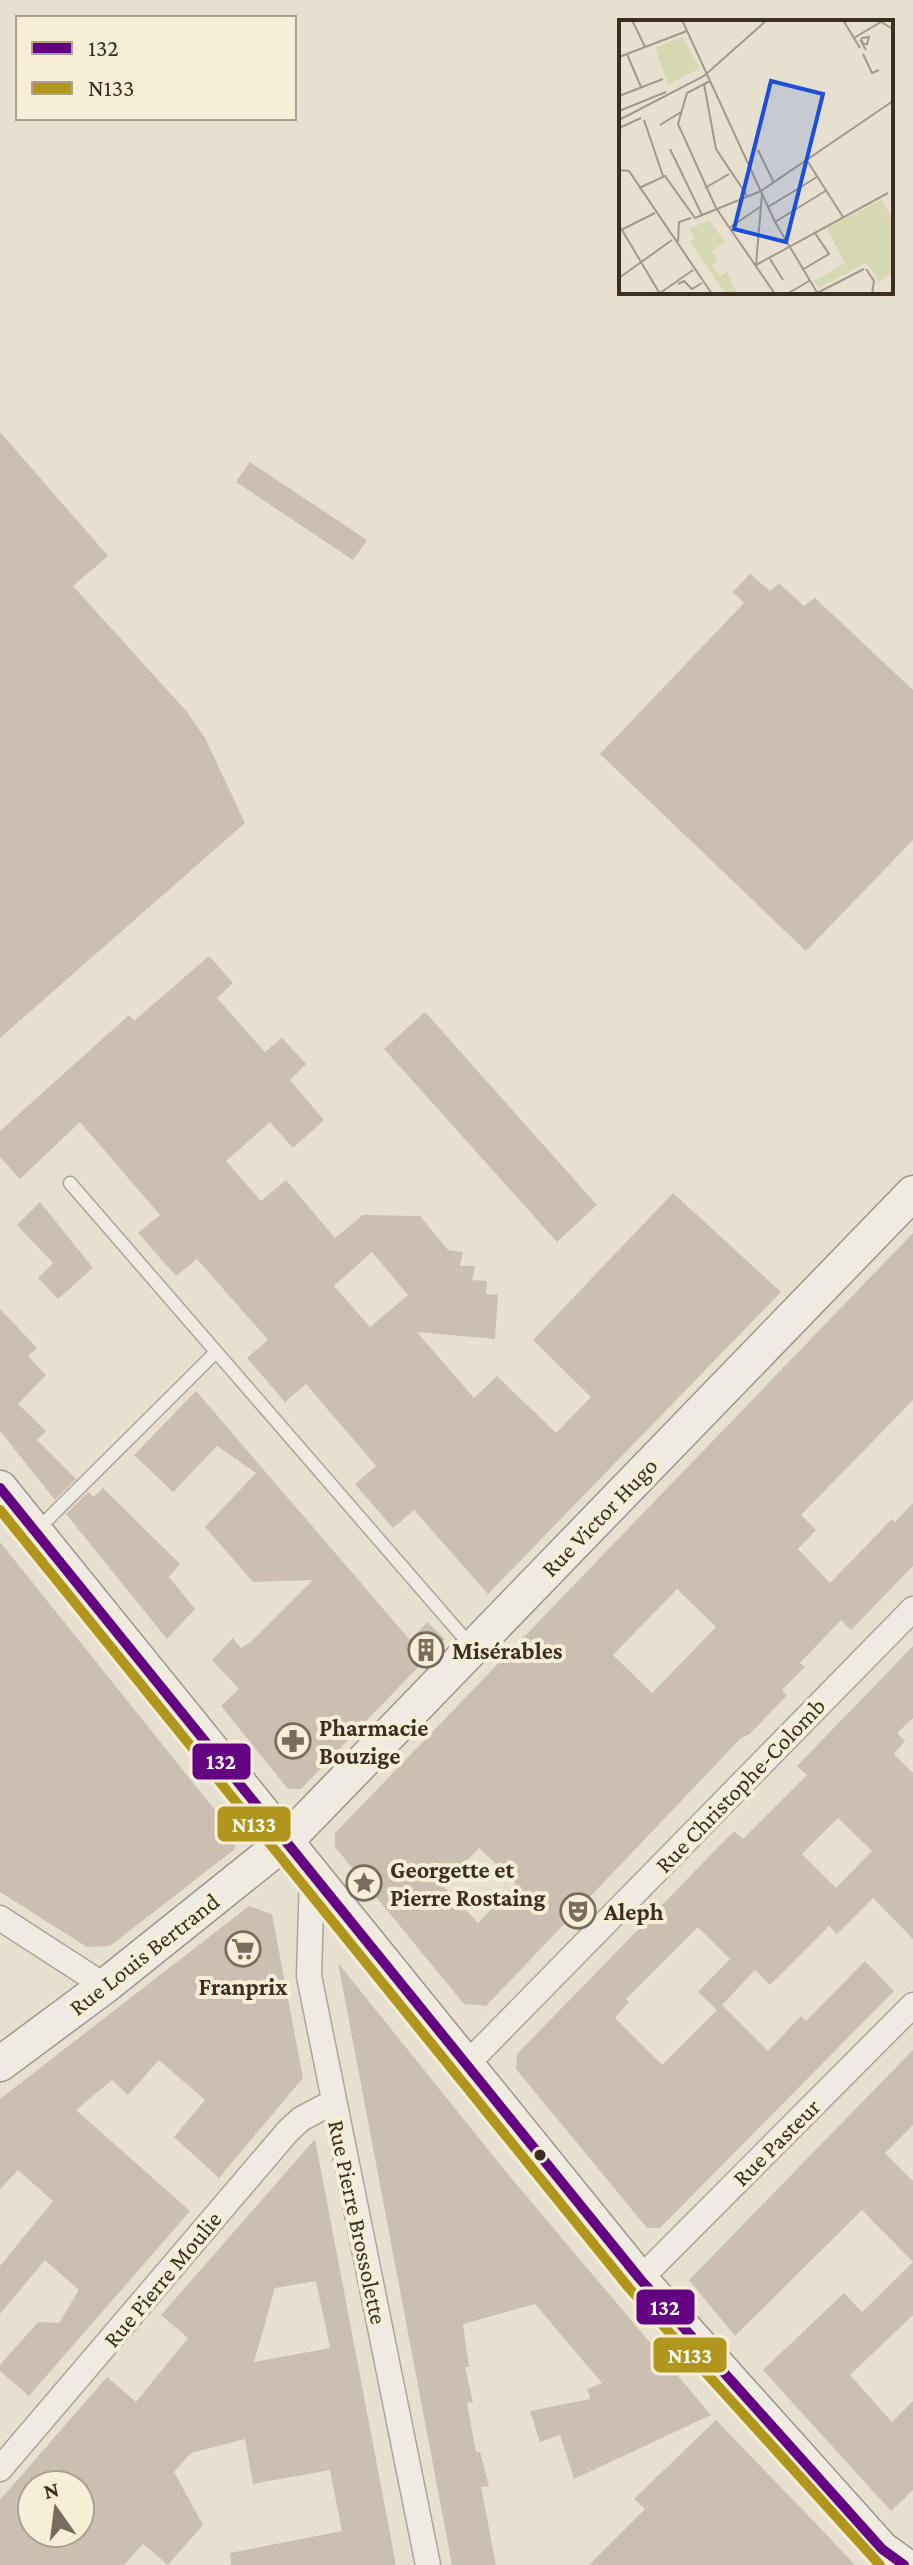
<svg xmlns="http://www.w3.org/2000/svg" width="913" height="2565" viewBox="0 0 913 2565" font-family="'Crimson Pro',serif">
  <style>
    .building { fill: #cbbfb2; fill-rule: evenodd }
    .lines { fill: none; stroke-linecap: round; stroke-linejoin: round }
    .lane-casing { stroke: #ada599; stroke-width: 15 }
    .street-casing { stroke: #ada599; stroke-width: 27 }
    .secondary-casing { stroke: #9c958a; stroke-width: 37 }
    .lane { stroke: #efebe3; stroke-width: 12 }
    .street { stroke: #efebe3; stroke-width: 24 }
    .secondary { stroke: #efebe3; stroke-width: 34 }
    .bus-1-casing { stroke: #f7eed8; stroke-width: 16 }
    .bus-2-casing { stroke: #f7eed8; stroke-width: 16 }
    .bus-1 { stroke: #640082; stroke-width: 10 }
    .bus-2 { stroke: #b1961e; stroke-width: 10 }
    .bus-dot { fill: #3d2e20; stroke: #f7eed8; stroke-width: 3 }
    .labels { text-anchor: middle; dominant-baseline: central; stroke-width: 8; stroke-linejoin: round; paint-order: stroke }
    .street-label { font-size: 24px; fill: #3d2e20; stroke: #f7eed8 }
    .poi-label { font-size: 24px; font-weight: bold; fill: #3d2e20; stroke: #f7eed8; text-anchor: start }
    .inset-road { fill: none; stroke: #a3998a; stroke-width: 2 }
    .view { fill: #1d4ed8; fill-opacity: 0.15; stroke: #1d4ed8; stroke-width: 4 }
    .inset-edge { fill: none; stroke: #3d2e20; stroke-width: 4 }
    .line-badge { stroke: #f7eed8; stroke-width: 3 }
    .badge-label { font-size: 22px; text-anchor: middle; font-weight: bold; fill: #fff }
  </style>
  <rect width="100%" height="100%" fill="#e7e0d1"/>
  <path class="building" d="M0,432l108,124 -35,30 114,126 18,26 40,85 -245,215z
    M250,462l117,78 -14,20 -117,-78z
    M750,574l20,17 9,-8 25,23 11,-8 98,92v150l-107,111 -206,-197 144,-151 -11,-11z
    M209,956l24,27 -16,15 48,54 17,-14 24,26 -16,16 34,40 -31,28 -23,-26 -44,39 35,40 25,-21 49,58 28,-23 57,1 28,34 15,2 -3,14h15l-3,14 15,1 -1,13 12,1 -3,44 -78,-7 57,66 23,-22 59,57 35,-36 -58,-57 140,-147 108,99 -293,302 -74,-84 -21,18 -38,-44 21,-18 -70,-82 -21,18 -38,-44 21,-18 -71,-81 -21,17 -38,-43 22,-18 -80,-93 -60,57 -20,-22v-26l129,-116 5,6zM372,1252l36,43 -38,32 -36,-41z
    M425,1012l172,193 -40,37 -173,-193z
    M40,1202l53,66 -35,31 -20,-21 15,-15 -36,-38z
    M913,1233v167l-112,115 15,15 -18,19 32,34 62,-64 3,3 18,-19v63l-62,64 -10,-10 -41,43 5,4 -23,23 5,5 -37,39 -9,4 -255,268 -22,-2 -129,-157v-14zM677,1589l39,38 -64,66 -39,-38zM479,1848l37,35 -38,40 -35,-37z
    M0,1309l37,39 -9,8 18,19 -28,29 28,27 -9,9 39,39 -21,21 -55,-69z
    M196,1391l214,249 17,-18 18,17 -144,150h-13l-67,-83 18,-17 -27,-29 21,-22 8,10 10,-6 62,-62 -60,2 -48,-55 51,-54 -39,-27 -44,46 -39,-37z
    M103,1488l77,76 -11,13 26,32 -28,30 -101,-125 22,-22 6,5z
    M0,1542l235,293v14l-125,97 -23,1 -87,-55z
    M913,1646v72l-16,15 8,8 -11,13 19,19v166l-40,-41 -36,36 -8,-8 -59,59 -15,-15 -33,35 46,46 33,-35 5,5 59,-60 29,30 -234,237h-13l-131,-159 1,-15 217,-223 9,8 64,-64 -10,-9zM838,1818l34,33 -36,37 -34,-34zM698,1927l32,32 -32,33 19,18 -55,55 -47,-47 14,-16 -3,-3z
    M249,1906l23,8 31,164 -84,100 -45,-41 31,-37 -46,-40 -31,35 -16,-15 -36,30 114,101 -161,185 -29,-25v-6l38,-43 21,1 20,-33 -34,-30 -45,54v-48l53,-65 -35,-31 -18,19v-90z
    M338,1963l169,210 204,242 -137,64 -14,-44 -20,7 -10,-31 60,-12 -3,-10 15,-6 -67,-79 -72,20 6,43h-4l8,35 -6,1 9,49h4l9,34 -8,1 15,78h-44z
    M913,2050v75l-28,28 28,28v81l-51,-52 -127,126 -46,-56z
    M315,2139l81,426h-165l-1,-12 112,-22 -12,-61 -77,14 -8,-45 -54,14 -17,19 29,53 -35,40 -25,-21 -19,21h-124v-65l107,-123 29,25 52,-64 -27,-23zM316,2281l14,67 -76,14 21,-74zM32,2485h48v48h-48z
    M913,2262v53l-63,60 42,47 21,-21v89l-22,21 -128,-141 81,-77 18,19z
    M716,2420l110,114 29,31h-266l56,-56 -11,-10z"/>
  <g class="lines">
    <defs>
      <path id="lane" d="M70,1183l401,463
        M37,1530l179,-178"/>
      <path id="street" d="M312,1876l-3,100 119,589
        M0,1918l105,68
        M467,2064l446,-455
        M640,2279l273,-274
        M0,2469l288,-338 13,-12 32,-17"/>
      <path id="secondary" d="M0,1488l640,791 242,270 22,16
        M0,2064l105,-78 181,-145 627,-648"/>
    </defs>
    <use href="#lane" class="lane-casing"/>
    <use href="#street" class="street-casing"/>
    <use href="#secondary" class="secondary-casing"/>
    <use href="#lane" class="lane"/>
    <use href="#street" class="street"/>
    <use href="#secondary" class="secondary"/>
    <defs>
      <path id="bus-1" d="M0,1488l640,791 242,270 22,16"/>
      <path id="bus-2" d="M0,1510l629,778 251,277"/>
    </defs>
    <use href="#bus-1" class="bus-1-casing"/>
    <use href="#bus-2" class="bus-2-casing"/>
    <use href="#bus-1" class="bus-1"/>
    <use href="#bus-2" class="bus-2"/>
  </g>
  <defs>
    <symbol id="building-ring" viewBox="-11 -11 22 22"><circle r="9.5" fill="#f7eed8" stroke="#786c5e" stroke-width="1.5"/><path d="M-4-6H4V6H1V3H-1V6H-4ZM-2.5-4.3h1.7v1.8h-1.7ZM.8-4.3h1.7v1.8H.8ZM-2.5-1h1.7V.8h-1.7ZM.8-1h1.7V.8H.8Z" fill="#786c5e"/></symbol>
    <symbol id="pharmacy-ring" viewBox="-11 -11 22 22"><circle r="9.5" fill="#f7eed8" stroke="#786c5e" stroke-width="1.5"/><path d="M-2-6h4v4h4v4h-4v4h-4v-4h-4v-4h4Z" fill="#786c5e"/></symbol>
    <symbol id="sight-ring" viewBox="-11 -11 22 22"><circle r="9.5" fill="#f7eed8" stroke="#786c5e" stroke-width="1.5"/><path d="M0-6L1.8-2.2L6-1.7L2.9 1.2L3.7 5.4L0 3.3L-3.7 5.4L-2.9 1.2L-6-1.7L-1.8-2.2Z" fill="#786c5e"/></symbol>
    <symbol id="theatre-ring" viewBox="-11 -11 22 22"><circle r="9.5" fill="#f7eed8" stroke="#786c5e" stroke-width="1.5"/><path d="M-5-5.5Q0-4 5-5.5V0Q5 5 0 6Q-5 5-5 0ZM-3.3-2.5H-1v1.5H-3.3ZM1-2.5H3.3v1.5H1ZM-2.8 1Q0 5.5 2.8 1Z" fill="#786c5e"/></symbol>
    <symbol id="supermarket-ring" viewBox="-11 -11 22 22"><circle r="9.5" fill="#f7eed8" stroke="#786c5e" stroke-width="1.5"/><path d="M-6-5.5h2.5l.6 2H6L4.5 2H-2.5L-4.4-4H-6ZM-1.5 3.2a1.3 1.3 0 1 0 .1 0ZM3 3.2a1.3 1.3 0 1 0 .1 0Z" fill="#786c5e"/></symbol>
  </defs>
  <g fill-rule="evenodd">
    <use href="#building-ring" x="406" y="1630" width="40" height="40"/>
    <use href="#pharmacy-ring" x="273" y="1721" width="40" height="40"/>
    <use href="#sight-ring" x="344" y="1863" width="40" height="40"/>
    <use href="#theatre-ring" x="558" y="1891" width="40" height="40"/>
    <use href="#supermarket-ring" x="223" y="1929" width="40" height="40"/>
  </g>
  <circle class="bus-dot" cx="540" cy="2155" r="7"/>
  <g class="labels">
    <g class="street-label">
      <text transform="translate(599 1517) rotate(-46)">Rue Victor Hugo</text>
      <text transform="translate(740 1785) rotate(-46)">Rue Christophe-Colomb</text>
      <text transform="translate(144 1954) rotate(-38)">Rue Louis Bertrand</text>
      <text transform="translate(776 2142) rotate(-45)">Rue Pasteur</text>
      <text transform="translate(358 2222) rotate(78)">Rue Pierre Brossolette</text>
      <text transform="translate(162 2279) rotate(-50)">Rue Pierre Moulie</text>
    </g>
    <g class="poi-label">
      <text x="452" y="1650">Misérables</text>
      <text x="319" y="1727">Pharmacie<tspan x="319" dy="28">Bouzige</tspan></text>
      <text x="390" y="1869">Georgette et<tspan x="390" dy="28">Pierre Rostaing</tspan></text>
      <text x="604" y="1911">Aleph</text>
      <text x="243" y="1986" text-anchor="middle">Franprix</text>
    </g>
  </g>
  <g transform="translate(619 20)">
    <rect width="274" height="274" fill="#e7e0d1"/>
    <path d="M63,17l18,31 -32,17 -13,-37zM262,180l12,19v53l-14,10 -13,-19 -47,25 -5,-7 31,-18 -18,-35zM90,200l16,22 -13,9 5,10 -5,4 8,11 7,-4 10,22h-11l-36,-52 5,-4 -6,-9z" fill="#d6d7b3"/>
    <path class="inset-road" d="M13,0l13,27M63,0l93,202 43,72M224,0l17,28M235,18l27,-16 12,7M241,20l4,4h3l2,-7 -7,1 -1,2 1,1v2l4,7M8,34l14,33M244,34l9,19 7,-3M0,37l68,-26M91,61l-23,12 -9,31 38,84 59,86M85,64l12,65 32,48M0,76l44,-17M0,91l47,-19M0,100l85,-44 63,-56M25,100l19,56M41,105l21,-13M0,108l22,-10M51,129l32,66M139,130l16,33M189,142l35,55M0,150l10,1 83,123M20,168l26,-12 30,42 66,-27 132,-90M86,168l24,-14M149,187l49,-30M156,202l52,-32M0,205l41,69M110,208l31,-21M2,210l34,-17M59,222l1,-20 12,-4M151,239l13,21M137,245l132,-72M137,245l6,-71M247,249l8,12 -2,13M183,250l27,-16 -14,-21M0,258l53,-38M59,264l6,-3 8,8 10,-6M41,273l33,-23M198,273l47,-24M168,274l22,-13"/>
    <path class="view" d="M152,61l52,13 -37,148 -52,-13z"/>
    <rect width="274" height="274" class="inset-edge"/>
  </g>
  <g class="line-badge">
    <rect x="191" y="1742" width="61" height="39" rx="8" fill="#640082"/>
    <rect x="216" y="1805" width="76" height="38" rx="8" fill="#b1961e"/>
    <rect x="635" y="2288" width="61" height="38" rx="8" fill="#640082"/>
    <rect x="652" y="2336" width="76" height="38" rx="8" fill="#b1961e"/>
  </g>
  <g class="badge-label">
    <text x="221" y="1769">132</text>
    <text x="254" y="1832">N133</text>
    <text x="665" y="2315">132</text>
    <text x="690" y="2363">N133</text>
  </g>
  <rect x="16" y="16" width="280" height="104" fill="#f7eed8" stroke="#ada18e" stroke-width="2"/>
  <rect x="32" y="42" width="40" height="12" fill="#640082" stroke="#ada18e" stroke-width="2"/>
  <text x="88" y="56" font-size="24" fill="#3d2e20">132</text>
  <rect x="32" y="82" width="40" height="12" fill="#b1961e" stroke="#ada18e" stroke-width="2"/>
  <text x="88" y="96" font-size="24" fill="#3d2e20">N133</text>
  <g transform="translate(56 2509) rotate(346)"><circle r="38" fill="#f7eed8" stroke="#ada18e" stroke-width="2"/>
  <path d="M0-6L14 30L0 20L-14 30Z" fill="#786c5e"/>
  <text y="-12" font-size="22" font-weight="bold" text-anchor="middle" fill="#3d2e20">N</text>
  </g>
</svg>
